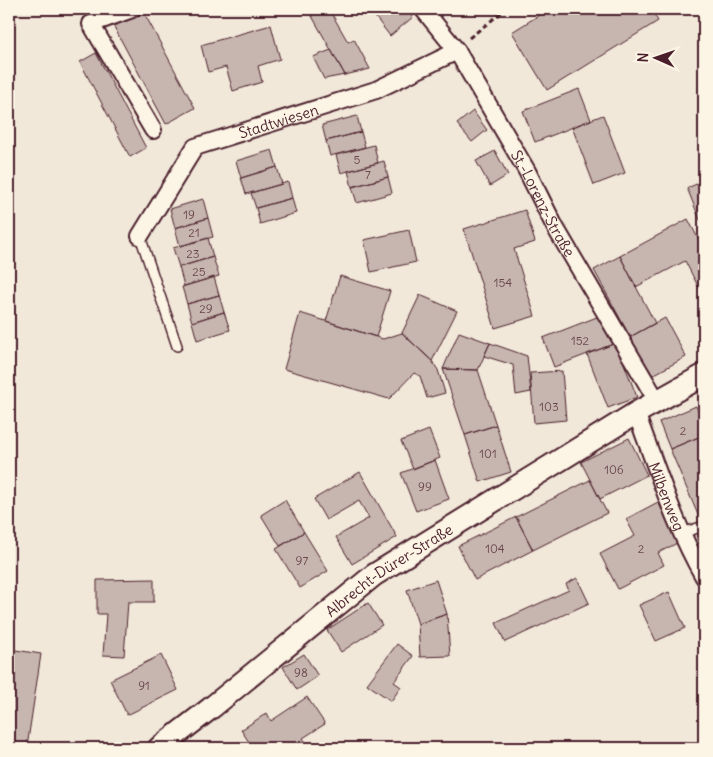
<svg xmlns="http://www.w3.org/2000/svg" width="713" height="757" viewBox="0 0 713 757" font-family="Delius,sans-serif">
  <style>
    .building { fill: #c7b6af; stroke: #4a1f2b }
    .lines { fill: none; stroke-linecap: round; stroke-linejoin: round }
    .service-casing { stroke: #4a1f2b; stroke-width: 12 }
    .minor-casing { stroke: #4a1f2b; stroke-width: 20 }
    .tertiary-casing { stroke: #4a1f2b; stroke-width: 25 }
    .path { stroke: #4a1f2b; stroke-width: 3; stroke-dasharray: 5 4; stroke-linecap: butt }
    .service { stroke: #fcf5e5; stroke-width: 9 }
    .minor { stroke: #fcf5e5; stroke-width: 16 }
    .tertiary { stroke: #fcf5e5; stroke-width: 21 }
    .labels { text-anchor: middle; dominant-baseline: central; stroke-width: 5; stroke-linejoin: round; paint-order: stroke }
    .number-label { font-size: 12px; fill: #69454c }
    .street-label { font-size: 15px; fill: #4a1f2b; stroke: #fcf5e5 }
  </style>
  <rect width="100%" height="100%" fill="#f1e8da"/>
  <filter id="ink" filterUnits="userSpaceOnUse"><feTurbulence type="fractalNoise" baseFrequency=".02" numOctaves="2"/><feDisplacementMap in="SourceGraphic" scale="10" xChannelSelector="R" yChannelSelector="G"/><feConvolveMatrix kernelMatrix="1 2 1 2 8 2 1 2 1" color-interpolation-filters="sRGB"/></filter>
  <g filter="url(#ink)">
    <path class="building" d="M142,9l53,99 -29,16 -53,-99z
      M308,9h21l19,33 6,-3 16,30 -25,6z
      M369,9h38l6,8 -23,19z
      M549,9h102l7,12 -111,69 -35,-58z
      M271,25l9,34 -22,7 4,16 -29,9 -7,-24 -18,5 -7,-27z
      M331,50l14,25 -21,4 -11,-22z
      M96,53l50,95 -16,9 -50,-95z
      M579,89l12,31 -56,22 -12,-31z
      M473,111l14,19 -15,12 -15,-18z
      M603,115l22,58 -31,12 -22,-58z
      M357,116l4,16 -35,9 -4,-16z
      M361,132l4,15 -35,9 -4,-15z
      M374,145l4,18 -37,10 -5,-18z
      M272,150l5,17 -36,11 -5,-17z
      M495,151l13,24 -18,11 -14,-25z
      M384,161l4,16 -36,10 -4,-16z
      M277,167l5,17 -36,10 -5,-16z
      M388,177l4,16 -35,10 -5,-16z
      M704,181v37l-4,2 -13,-32z
      M288,182l4,16 -36,10 -5,-15z
      M292,198l4,15 -36,11 -4,-16z
      M203,199l5,19 -33,10 -5,-19z
      M525,210l10,32 -21,7 21,67 -40,12 -31,-99z
      M208,218l5,19 -33,9 -5,-18z
      M688,219l16,31v38l-4,2 -15,-29 -49,26 -16,-31z
      M409,230l7,32 -45,10 -7,-32z
      M208,238l5,19 -34,10 -6,-19z
      M620,256l35,67 -25,14 -36,-67z
      M213,257l6,19 -35,10 -5,-19z
      M340,276l50,15 -14,46 -50,-16z
      M214,277l5,18 -32,9 -5,-17z
      M219,295l5,17 -32,10 -5,-18z
      M420,295l37,16 -25,50 -30,-28z
      M224,312l6,18 -33,10 -5,-18z
      M300,313l83,26 19,-6 30,28 6,9 7,23 -18,5 -7,-22 -6,-3 -25,26 -105,-30z
      M602,315l14,28 -62,24 -11,-29z
      M665,318l21,39 -35,19 -21,-39z
      M459,332l31,11 -12,27 -35,-1z
      M490,343l37,13 4,36 -15,3 -3,-30 -29,-9z
      M616,343l21,54 -29,11 -21,-54z
      M443,369l35,1 18,55 -31,10z
      M562,371l4,49 -32,3 -4,-50z
      M696,406l8,19v10l-34,14 -11,-27z
      M496,425l15,47 -31,10 -15,-47z
      M429,430l11,28 -27,11 -12,-28z
      M701,436l3,8v77l-3,1 -31,-73z
      M629,438l18,37 -47,24 -19,-37z
      M435,460l14,39 -33,12 -15,-38z
      M360,472l37,65 -45,27 -16,-27 33,-19 -10,-17 -33,19 -12,-21z
      M590,480l17,33 -74,37 -17,-33z
      M285,500l19,32 -24,14 -19,-31z
      M658,502l21,40 -21,11 6,12 -46,24 -18,-35 35,-18 -9,-17z
      M516,517l17,33 -58,30 -17,-34z
      M304,532l24,39 -28,17 -24,-39z
      M577,578l12,25 -84,39 -9,-19 73,-33 -3,-6z
      M154,579v23h-26l-4,54 -21,-1 3,-41h-9v-34z
      M436,580l11,34 -29,10 -11,-34z
      M669,592l16,36 -29,13 -17,-36z
      M368,603l14,22 -41,27 -14,-22z
      M447,614l3,42 -30,1 -2,-33z
      M397,644l16,12 -19,26 7,5 -10,14 -24,-17z
      M9,649l32,5 -14,93 -18,-3 2,-30h-2z
      M304,654l14,22 -21,14 -14,-23z
      M161,655l17,35 -51,25 -17,-35z
      M307,697l18,27 -22,14 5,8 -4,2h-51l-12,-18 26,-17 4,8z"/>
    <g class="lines">
      <defs>
        <path id="service" d="M140,236l37,110
          M682,533l22,-7"/>
        <g id="minor">
          <path d="M132,9l-41,15 62,106"/>
          <path id="s1" d="M423,9l34,42 70,120 28,56 102,174"/>
          <path id="s2" d="M140,236l55,-89 181,-57 81,-39"/>
          <path id="s3" d="M636,413c21,55 39,114 68,164"/>
        </g>
        <g id="tertiary">
          <path id="s4" d="M159,748l52,-40 163,-133 262,-162 68,-38"/>
        </g>
      </defs>
      <use href="#service" class="service-casing"/>
      <use href="#minor" class="minor-casing"/>
      <use href="#tertiary" class="tertiary-casing"/>
      <path class="path" d="M469,38l37,-29"/>
      <use href="#service" class="service"/>
      <use href="#minor" class="minor"/>
      <use href="#tertiary" class="tertiary"/>
    </g>
  </g>
  <g class="labels">
    <g class="number-label">
      <text x="357" y="159">5</text>
      <text x="368" y="174">7</text>
      <text x="189" y="214">19</text>
      <text x="194" y="232">21</text>
      <text x="193" y="253">23</text>
      <text x="199" y="271">25</text>
      <text x="503" y="282">154</text>
      <text x="206" y="308">29</text>
      <text x="580" y="340">152</text>
      <text x="549" y="406">103</text>
      <text x="683" y="430">2</text>
      <text x="488" y="453">101</text>
      <text x="614" y="469">106</text>
      <text x="425" y="486">99</text>
      <text x="495" y="548">104</text>
      <text x="641" y="548">2</text>
      <text x="302" y="560">97</text>
      <text x="301" y="672">98</text>
      <text x="144" y="685">91</text>
    </g>
    <g class="street-label">
      <text stroke="none"><textPath href="#s2" startOffset="192">Stadtwiesen</textPath></text>
      <text stroke="none"><textPath href="#s1" startOffset="229">St.-Lorenz-Straße</textPath></text>
      <text stroke="none"><textPath href="#s3" startOffset="89">Milbenweg</textPath></text>
      <text stroke="none"><textPath href="#s4" startOffset="291">Albrecht-Dürer-Straße</textPath></text>
    </g>
  </g>
  <rect width="713" height="757" fill="none" stroke="#fcf5e5" stroke-width="30"/>
  <rect x="15" y="15" width="683" height="727" fill="none" stroke="#4a1f2b" stroke-width="2" filter="url(#ink)"/>
  <g transform="translate(656 58) rotate(272)" stroke="#fcf5e5" stroke-width="4" paint-order="stroke">
  <path d="M0-4L9 19L0 12L-9 19Z" fill="#4a1f2b"/>
  <text y="-8" font-size="14" font-weight="bold" text-anchor="middle" fill="#4a1f2b">N</text>
  </g>
</svg>
